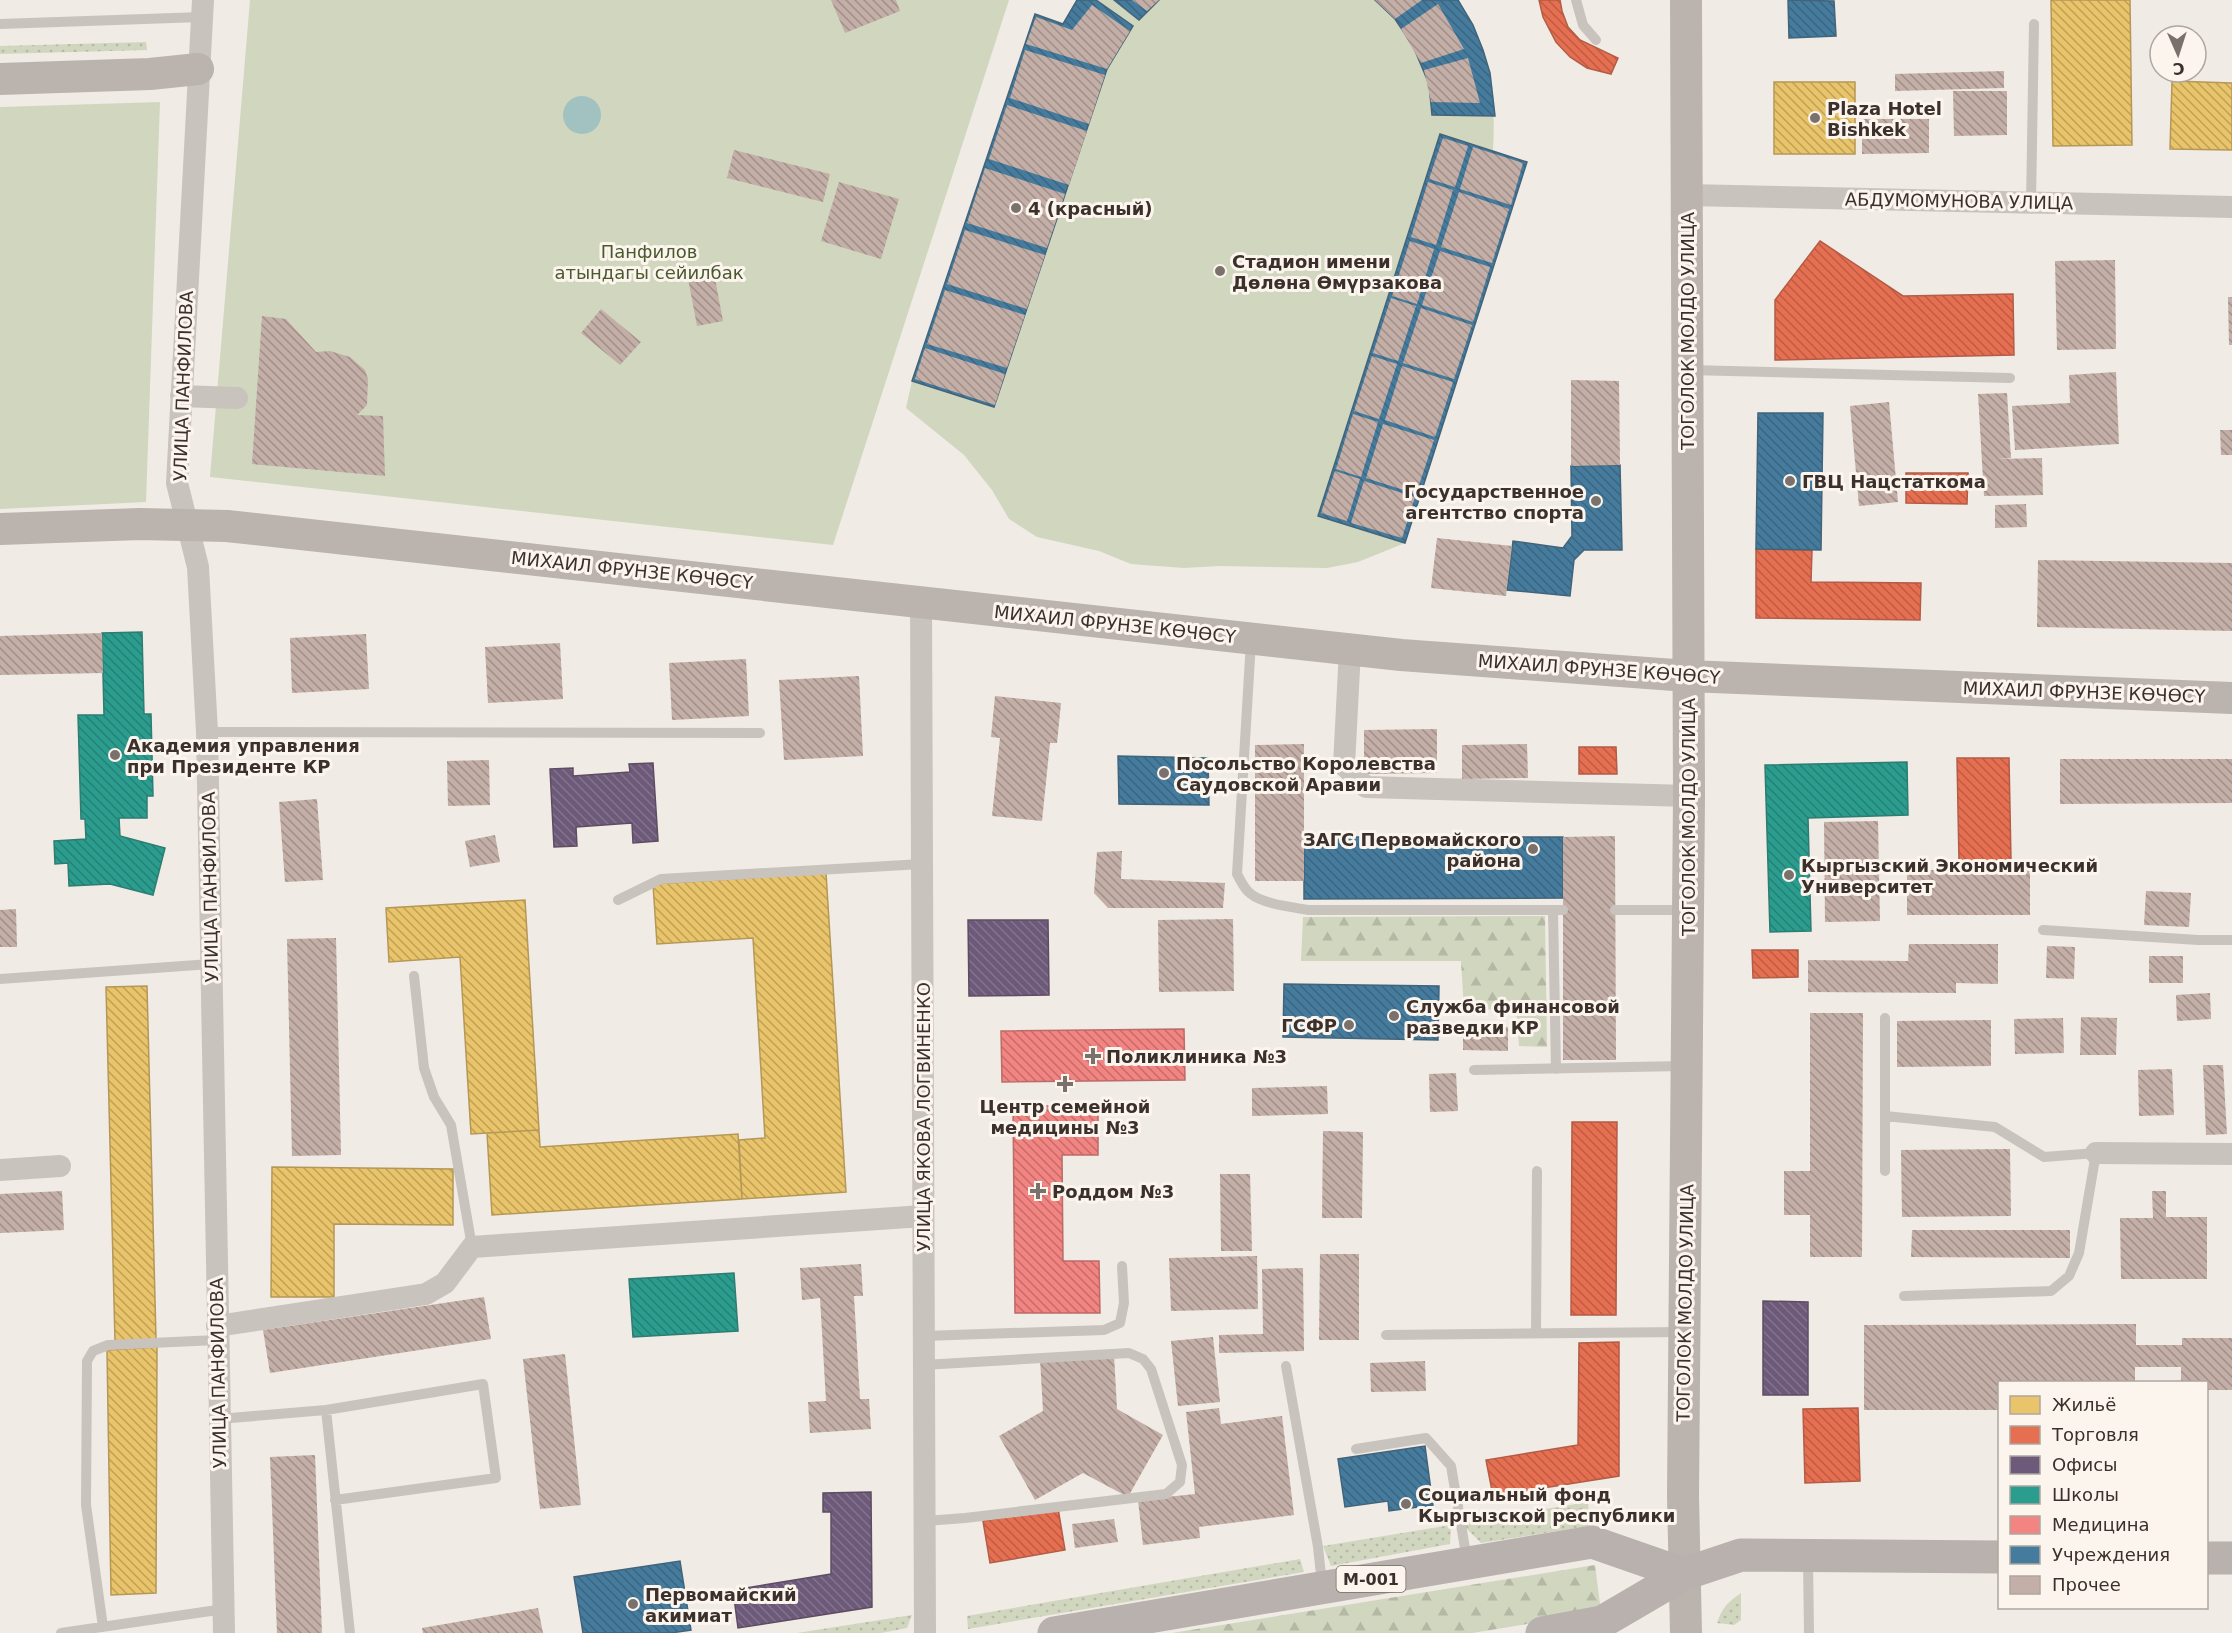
<svg xmlns="http://www.w3.org/2000/svg" width="2232" height="1633" viewBox="0 0 2232 1633" font-family="'DejaVu Sans',sans-serif">
  <style>
    .grass { fill: url(#grass-dots) }
    .forest { fill: url(#forest-firs) }
    .green { fill: #d1d6bf }
    .water { fill: #a1c2c1 }
    .homes { fill: url(#homes-back-hatch); stroke: #b59857; stroke-width: 1.5 }
    .shops { fill: url(#shops-back-hatch); stroke: #b35c46; stroke-width: 1.5 }
    .offices { fill: url(#offices-back-hatch); stroke: #5e4d62; stroke-width: 1.5 }
    .schools { fill: url(#schools-back-hatch); stroke: #2f7c71; stroke-width: 1.5 }
    .health { fill: url(#health-back-hatch); stroke: #bb6b68; stroke-width: 1.5 }
    .public { fill: url(#public-back-hatch); stroke: #42647b; stroke-width: 1.5 }
    .building { fill: url(#building-back-hatch) }
    .lines { fill: none; stroke-linecap: round; stroke-linejoin: round }
    .lane { stroke: #c9c3be; stroke-width: 10 }
    .street { stroke: #c9c3be; stroke-width: 22 }
    .secondary { stroke: #bab3ae; stroke-width: 32 }
    .primary { stroke: #b8b1ad; stroke-width: 33 }
    .poi-dot { fill: #7a716c; stroke: #fbf5ee; stroke-width: 2 }
    .labels { text-anchor: middle; dominant-baseline: central; stroke-width: 6; stroke-linejoin: round; paint-order: stroke }
    .shield { fill: #fbf5ee; stroke: #756b66; stroke-width: 1.5 }
    .shield-label { font-size: 16px; font-weight: bold; fill: #3b302b }
    .poi-label { font-size: 18px; font-weight: bold; fill: #3b302b; stroke: #fbf5ee; text-anchor: start }
    .street-label { font-size: 18px; fill: #3b302b; stroke: #fbf5ee }
    .park-label { font-size: 18px; fill: #4a5a2e; stroke: #fbf5ee }
  </style>
  <defs>
    <pattern id="grass-dots" width="8" height="8" patternUnits="userSpaceOnUse" patternTransform="scale(1.5)"><rect width="8" height="8" fill="#d1d6bf"/><path d="M2 2h.1M6 6h.1" fill="none" stroke="#b4b8a4" stroke-width="1.8" stroke-linecap="round"/></pattern>
    <pattern id="forest-firs" width="22" height="20" patternUnits="userSpaceOnUse" patternTransform="scale(1.5)"><rect width="22" height="20" fill="#d1d6bf"/><path d="M5 1l3.5 6h-7zM16 11l3.5 6h-7z" fill="#b4b8a4"/></pattern>
    <pattern id="homes-back-hatch" width="6" height="6" patternUnits="userSpaceOnUse" patternTransform="scale(1.5)"><rect width="6" height="6" fill="#e9c46a"/><path d="M-1 5l2 2M0 0l6 6M5-1l2 2" fill="none" stroke="#bea057"/></pattern>
    <pattern id="shops-back-hatch" width="6" height="6" patternUnits="userSpaceOnUse" patternTransform="scale(1.5)"><rect width="6" height="6" fill="#e76f51"/><path d="M-1 5l2 2M0 0l6 6M5-1l2 2" fill="none" stroke="#bc5c43"/></pattern>
    <pattern id="offices-back-hatch" width="6" height="6" patternUnits="userSpaceOnUse" patternTransform="scale(1.5)"><rect width="6" height="6" fill="#6d597a"/><path d="M-1 5l2 2M0 0l6 6M5-1l2 2" fill="none" stroke="#83738b"/></pattern>
    <pattern id="schools-back-hatch" width="6" height="6" patternUnits="userSpaceOnUse" patternTransform="scale(1.5)"><rect width="6" height="6" fill="#2a9d8f"/><path d="M-1 5l2 2M0 0l6 6M5-1l2 2" fill="none" stroke="#258075"/></pattern>
    <pattern id="health-back-hatch" width="6" height="6" patternUnits="userSpaceOnUse" patternTransform="scale(1.5)"><rect width="6" height="6" fill="#f28482"/><path d="M-1 5l2 2M0 0l6 6M5-1l2 2" fill="none" stroke="#c56c6b"/></pattern>
    <pattern id="public-back-hatch" width="6" height="6" patternUnits="userSpaceOnUse" patternTransform="scale(1.5)"><rect width="6" height="6" fill="#457b9d"/><path d="M-1 5l2 2M0 0l6 6M5-1l2 2" fill="none" stroke="#3b6580"/></pattern>
    <pattern id="building-back-hatch" width="6" height="6" patternUnits="userSpaceOnUse" patternTransform="scale(1.5)"><rect width="6" height="6" fill="#c3afa7"/><path d="M-1 5l2 2M0 0l6 6M5-1l2 2" fill="none" stroke="#a08f88"/></pattern>
  </defs>
  <rect width="100%" height="100%" fill="#f0ebe5"/>
  <path class="grass" d="M146,42l1,8 -147,4v-8z
    M1588,1502l2,24 -109,17 -20,-20z
    M1451,1525l-1,19 -119,22 -8,-20z
    M1300,1559l4,13 -336,57 -1,-13z
    M1741,1593v27l-7,5 -17,-2c5,-15 11,-21 24,-30z
    M912,1615l-5,13 -26,5h-84z"/>
  <path class="forest" d="M1545,916l2,131 -28,-1 -3,-36 -52,-1 -3,-48h-160l2,-44z
    M1595,1565l6,47 -129,21h-300z"/>
  <path class="green" d="M250,0h759l-176,545 -623,-68z
    M1077,0h381c33,46 38,96 35,150l34,12 -122,381 -47,19 -31,6 -108,-2 -35,2 -53,-4 -32,-13 -62,-14 -28,-18 -17,-29 -28,-35 -58,-47 6,-27 123,-367 28,10z
    M160,102l-14,400 -146,7v-402z"/>
  <path class="water" d="M563 115a19 19 0 1 1 38 0a19 19 0 1 1-38 0Z"/>
  <path class="homes" d="M2051,0h79l2,145 -79,1z
    M2172,81l60,2v67l-62,-1z
    M1774,82h81v72h-81z
    M826,873l20,319 -104,7 -3,-59 26,-2 -12,-200 -96,6 -4,-60z
    M525,900l14,230 -68,4 -11,-177 -71,5 -3,-54z
    M147,986l9,353 -41,2 -9,-354z
    M539,1130l1,17 198,-13 4,65 -250,16 -5,-82z
    M272,1167l181,2v56l-119,-1v73h-63z
    M157,1347l-1,246 -45,2 -4,-245z"/>
  <path class="shops" d="M1539,0h21l2,11 6,16 12,13 38,18 -7,16 -24,-6 -17,-11 -14,-15 -13,-25z
    M1820,241l83,55 110,-2 1,61 -239,5v-60z
    M1906,473h62l-1,31 -61,-1z
    M1756,549l56,1 -1,32 110,1 -1,37 -164,-2z
    M1579,747h37l1,27h-38z
    M1957,758h52l2,102 -52,1z
    M1752,950h46v27l-45,1z
    M1572,1122h45l-1,193h-45z
    M1619,1342v134l-126,20 -7,-36 92,-15 1,-102z
    M1858,1408l2,73 -55,2 -2,-74z
    M1058,1508l7,42 -75,13 -7,-42z"/>
  <path class="offices" d="M653,763l5,78 -25,2 -1,-20 -56,4 1,19 -23,1 -4,-78 23,-1v8l57,-4 -1,-8z
    M968,920h80l1,75 -80,1z
    M1763,1301l45,1v93h-45z
    M871,1492l1,115 -134,21 -5,-38 98,-16v-62h-8v-19z"/>
  <path class="schools" d="M142,632l2,82h7l2,82h-6v22h-28l1,18 45,12 -12,47 -43,-11 -41,2 -1,-23 -13,1 -1,-23 32,-2 -1,-20h-4l-3,-104h26l-2,-82z
    M1907,762l1,53 -100,3 3,113 -41,1 -5,-167z
    M734,1273l4,58 -105,6 -4,-58z"/>
  <path class="health" d="M1184,1029l1,51 -183,2 -1,-51z
    M1013,1106h85v49h-36l1,106h36l1,52h-85z"/>
  <path class="public" d="M1077,0h19l37,26 -26,43 -113,338 -82,-26 123,-367 28,10z
    M1114,0h45l-20,20z
    M1375,0h83l15,25 10,25 7,23 5,43 -63,-1 -3,-31 -16,-38 -18,-27z
    M1788,0l46,1 2,35 -47,2z
    M1440,134l87,28 -122,381 -87,-27z
    M1758,413h65l-2,137 -65,-1z
    M1620,465l2,85h-38l-10,10 -4,36 -63,-6 6,-49 50,7 9,-12 -1,-70z
    M1118,756l90,2 1,47 -90,-1z
    M1304,837h259v61l-259,1z
    M1284,984l155,2 -1,54 -155,-3z
    M1425,1446l8,59 -44,6 -1,-10 -43,6 -7,-48z
    M680,1561l11,69 -20,3h-88l-9,-56z"/>
  <path class="building" d="M831,0h65l4,11 -55,22z
    M1132,0h27l-12,11z
    M1375,0h47l-27,19z
    M1438,4l26,45 -43,14 -20,-34z
    M1092,5l38,26 -23,38 -81,-25 10,-27 36,13z
    M1025,50l80,25 -16,49 -79,-26z
    M1468,58l12,45 -49,-1 -7,-32z
    M2004,71v17l-109,3v-17z
    M1953,91h54v44l-53,1z
    M1007,105l80,26 -18,54 -80,-26z
    M1862,119h67v34l-67,1z
    M1443,138l25,8 -13,41 -26,-8z
    M1473,147l50,16 -12,42 -51,-16z
    M734,150l96,24 -7,28 -96,-24z
    M985,168l80,26 -18,54 -80,-25z
    M839,182l60,17 -18,60 -60,-18z
    M1428,182l25,8 -17,55 -25,-8z
    M1459,192l50,17 -17,54 -51,-16z
    M965,230l80,25 -18,54 -80,-25z
    M1410,241l24,8 -17,55 -25,-8z
    M1440,251l50,16 -17,55 -51,-17z
    M2115,260l1,89 -59,1 -2,-89z
    M713,268l10,53 -26,5 -10,-53z
    M945,290l80,25 -18,53 -80,-24z
    M2228,297h4v48h-3z
    M1391,298l25,8 -18,55 -25,-8z
    M1421,308l51,17 -18,54 -51,-16z
    M601,309l40,33 -21,23 -39,-32z
    M262,316l24,3 30,33 14,-1 20,6 15,13 3,9 -1,26 -10,10 26,1 2,60 -133,-12z
    M925,348l80,26 -10,31 -80,-26z
    M1372,356l25,8 -18,55 -25,-8z
    M1402,366l51,16 -18,55 -50,-17z
    M2116,372l3,72 -104,6 -3,-44 58,-3 -1,-28z
    M1571,380l48,1 1,84 -49,1z
    M2007,393l4,65 -15,1 46,-1 1,37 -59,1 -6,-102z
    M1889,402l9,100 -39,4 -9,-100z
    M1353,414l25,8 -17,55 -25,-8z
    M1383,424l51,16 -18,54 -50,-16z
    M2220,430h12v25h-11z
    M1335,471l25,8 -13,42 -26,-8z
    M1364,481l51,16 -13,41 -51,-15z
    M2026,504l1,23 -32,1v-23z
    M1437,538l75,8 -6,50 -75,-8z
    M2038,560l194,3v68l-195,-4z
    M102,633l1,40 -103,2v-39z
    M366,634l3,55 -77,4 -2,-55z
    M560,643l3,56 -75,4 -3,-56z
    M746,659l3,57 -77,4 -3,-57z
    M859,676l4,80 -79,4 -5,-80z
    M995,696l66,7 -4,40h-7l-8,78 -50,-5 8,-78 -9,-1z
    M1437,729v44l-73,1v-44z
    M1304,744v137h-49v-136z
    M1527,744l1,34 -66,1v-34z
    M2060,759h172v44l-172,1z
    M489,760l1,45 -42,1 -1,-45z
    M317,799l6,81 -38,2 -6,-80z
    M1878,821l2,100 -55,1 -1,-100z
    M495,835l5,27 -30,5 -5,-26z
    M1615,836l1,224h-53v-223z
    M1122,851l-1,28 104,4 -2,25h-115l-14,-15 3,-41z
    M1907,870h123v45h-123z
    M2146,891l45,2 -2,34 -45,-2z
    M16,909l1,38h-17v-37z
    M1233,919l1,72 -75,1 -1,-72z
    M336,938l5,217 -49,1 -5,-217z
    M1909,944h89v40l-42,-1v10l-148,-1v-32l100,1z
    M2047,946l28,1 -1,32 -28,-1z
    M2149,956h34v27h-34z
    M2210,993l1,26 -34,2 -1,-26z
    M1810,1013h53l-1,244h-52v-42h-26v-44h26z
    M2081,1017l36,1 -1,37h-36z
    M2063,1018l1,35 -49,1 -1,-35z
    M1991,1020v46l-94,1v-46z
    M1463,1027h45v24l-45,-1z
    M2203,1065h20l4,69 -21,1z
    M2172,1069l2,46 -35,1 -1,-46z
    M1456,1073l2,38 -28,1 -1,-38z
    M1327,1086l1,28 -76,2v-28z
    M1323,1131l40,1 -1,86h-40z
    M2010,1149l1,67 -109,1 -1,-67z
    M1220,1174h30l2,77h-31z
    M62,1191l2,39 -64,3v-39z
    M2152,1191h14v26h41v62h-86l-1,-61h33z
    M1912,1230h158v28l-159,-1z
    M1320,1254h39v86h-40z
    M1257,1256l1,53 -87,2 -2,-53z
    M861,1264l2,32h-9l6,103h9l2,30 -61,4 -2,-31 18,-1 -6,-103 -18,2 -2,-32z
    M1303,1268l1,83 -85,2v-18l44,-1 -1,-65z
    M484,1297l7,42 -221,34 -7,-43z
    M2136,1324v21h46v-7h50v52h-26v-8h-25v-15h-46v15h-135v28h-136v-85z
    M1213,1337l7,65 -42,4 -7,-65z
    M565,1354l16,151 -41,4 -17,-150z
    M1114,1355l3,54 46,26 -35,62 -45,-24 -48,27 -36,-64 44,-25 -3,-52z
    M1425,1361l1,30 -55,1 -1,-29z
    M1219,1408l2,16 61,-8 12,99 -95,12 1,11 -57,7 -5,-45 57,-6 -9,-82z
    M315,1455l7,178h-45l-7,-176z
    M1114,1519l4,23 -43,6 -3,-24z
    M538,1608l5,25h-120l-1,-5z"/>
  <g class="lines">
    <path class="lane" d="M1576,0l7,25 13,15
      M0,24l202,-7
      M2031,203l3,-179
      M1689,370l321,8
      M1251,641l-14,233c4,7 7,15 14,20 12,10 41,13 57,16h255
      M207,732l553,1
      M618,900l43,-21 261,-15
      M1553,910l3,159
      M1615,910h70
      M2043,930l155,10h34
      M414,976l10,92 10,29 17,28 21,122
      M0,979l211,-15
      M1474,1070l209,-4
      M1885,1116l110,11 49,30 52,-4 -17,100 -10,23 -18,15 -147,5
      M1885,1171v-153
      M1536,1333l1,-162
      M1386,1335l297,-3
      M924,1336l180,-6 16,-7 4,-20 -2,-37
      M923,1365l206,-12 14,6 8,10 31,96 -2,17 -14,12 -201,24 -40,3
      M1286,1366l32,181 4,37
      M326,1410l24,223
      M219,1419l107,-9 157,-26 13,94 -161,22
      M1356,1449l70,-11 25,28 16,94
      M1808,1558l1,75
      M103,1627l-17,-122 1,-144 6,-10 15,-6 109,-5
      M61,1633l163,-24"/>
    <path class="street" d="M203,0l-26,483 21,84 9,165 17,901
      M1687,195l545,12
      M181,396l56,2
      M921,602l4,1031
      M1350,650l-6,115 22,22 323,9
      M2096,1153l136,1
      M0,1170l60,-4
      M217,1326l209,-32 19,-11 27,-36 451,-31"/>
    <path class="secondary" d="M1686,0l3,796 -6,700 3,137
      M0,79l150,-5 48,-5
      M0,529l140,-5 87,2 1174,129 287,21 544,22"/>
    <path class="primary" d="M2206,1558h26
      M1054,1633l538,-91 92,32
      M1542,1633l60,-11 82,-48 57,-19 259,2"/>
  </g>
  <g class="poi-dot">
    <circle cx="1815" cy="118" r="6"/>
    <circle cx="1016" cy="208" r="6"/>
    <circle cx="1220" cy="271" r="6"/>
    <circle cx="1790" cy="481" r="6"/>
    <circle cx="1596" cy="501" r="6"/>
    <circle cx="115" cy="755" r="6"/>
    <circle cx="1164" cy="773" r="6"/>
    <circle cx="1533" cy="849" r="6"/>
    <circle cx="1789" cy="875" r="6"/>
    <circle cx="1394" cy="1016" r="6"/>
    <circle cx="1349" cy="1025" r="6"/>
    <path d="M1090 1047h6v6h6v6h-6v6h-6v-6h-6v-6h6z"/>
    <path d="M1062 1075h6v6h6v6h-6v6h-6v-6h-6v-6h6z"/>
    <path d="M1035 1182h6v6h6v6h-6v6h-6v-6h-6v-6h6z"/>
    <circle cx="1406" cy="1504" r="6"/>
    <circle cx="633" cy="1604" r="6"/>
  </g>
  <g class="labels">
    <rect class="shield" x="1336.5" y="1566" width="69" height="26" rx="4.5"/>
    <g class="shield-label">
      <text x="1371" y="1579">М-001</text>
    </g>
    <g class="poi-label">
      <text x="1827" y="108">Plaza Hotel<tspan x="1827" dy="21">Bishkek</tspan></text>
      <text x="1028" y="208">4 (красный)</text>
      <text x="1232" y="261">Стадион имени<tspan x="1232" dy="21">Дөлөна Өмүрзакова</tspan></text>
      <text x="1802" y="481">ГВЦ Нацстаткома</text>
      <text x="1584" y="491" text-anchor="end">Государственное<tspan x="1584" dy="21">агентство спорта</tspan></text>
      <text x="127" y="745">Академия управления<tspan x="127" dy="21">при Президенте КР</tspan></text>
      <text x="1176" y="763">Посольство Королевства<tspan x="1176" dy="21">Саудовской Аравии</tspan></text>
      <text x="1521" y="839" text-anchor="end">ЗАГС Первомайского<tspan x="1521" dy="21">района</tspan></text>
      <text x="1801" y="865">Кыргызский Экономический<tspan x="1801" dy="21">Университет</tspan></text>
      <text x="1406" y="1006">Служба финансовой<tspan x="1406" dy="21">разведки КР</tspan></text>
      <text x="1337" y="1025" text-anchor="end">ГСФР</text>
      <text x="1106" y="1056">Поликлиника №3</text>
      <text x="1065" y="1106" text-anchor="middle">Центр семейной<tspan x="1065" dy="21">медицины №3</tspan></text>
      <text x="1052" y="1191">Роддом №3</text>
      <text x="1418" y="1494">Социальный фонд<tspan x="1418" dy="21">Кыргызской республики</tspan></text>
      <text x="645" y="1594">Первомайский<tspan x="645" dy="21">акимиат</tspan></text>
    </g>
    <g class="street-label">
      <text transform="translate(1959 201) rotate(1)">АБДУМОМУНОВА УЛИЦА</text>
      <text transform="translate(1687 331) rotate(-90)">ТОГОЛОК МОЛДО УЛИЦА</text>
      <text transform="translate(183 386) rotate(-88)">УЛИЦА ПАНФИЛОВА</text>
      <text transform="translate(632 570) rotate(6)">МИХАИЛ ФРУНЗЕ КӨЧӨСҮ</text>
      <text transform="translate(1115 624) rotate(6)">МИХАИЛ ФРУНЗЕ КӨЧӨСҮ</text>
      <text transform="translate(1599 669) rotate(4)">МИХАИЛ ФРУНЗЕ КӨЧӨСҮ</text>
      <text transform="translate(2084 692) rotate(2)">МИХАИЛ ФРУНЗЕ КӨЧӨСҮ</text>
      <text transform="translate(1688 817) rotate(-90)">ТОГОЛОК МОЛДО УЛИЦА</text>
      <text transform="translate(210 887) rotate(-91)">УЛИЦА ПАНФИЛОВА</text>
      <text transform="translate(923 1117) rotate(-90)">УЛИЦА ЯКОВА ЛОГВИНЕНКО</text>
      <text transform="translate(1685 1303) rotate(-89)">ТОГОЛОК МОЛДО УЛИЦА</text>
      <text transform="translate(218 1373) rotate(-91)">УЛИЦА ПАНФИЛОВА</text>
    </g>
    <g class="park-label">
      <text x="649" y="251">Панфилов<tspan x="649" dy="21">атындагы сейилбак</tspan></text>
    </g>
  </g>
  <rect x="1998" y="1381" width="210" height="228" fill="#fbf5ee" stroke="#aea6a0" stroke-width="1.5"/>
  <rect x="2010" y="1396" width="30" height="18" fill="#e9c46a" stroke="#aea6a0" stroke-width="1.5"/>
  <text x="2052" y="1411" font-size="18" fill="#3b302b">Жильё</text>
  <rect x="2010" y="1426" width="30" height="18" fill="#e76f51" stroke="#aea6a0" stroke-width="1.5"/>
  <text x="2052" y="1441" font-size="18" fill="#3b302b">Торговля</text>
  <rect x="2010" y="1456" width="30" height="18" fill="#6d597a" stroke="#aea6a0" stroke-width="1.5"/>
  <text x="2052" y="1471" font-size="18" fill="#3b302b">Офисы</text>
  <rect x="2010" y="1486" width="30" height="18" fill="#2a9d8f" stroke="#aea6a0" stroke-width="1.5"/>
  <text x="2052" y="1501" font-size="18" fill="#3b302b">Школы</text>
  <rect x="2010" y="1516" width="30" height="18" fill="#f28482" stroke="#aea6a0" stroke-width="1.5"/>
  <text x="2052" y="1531" font-size="18" fill="#3b302b">Медицина</text>
  <rect x="2010" y="1546" width="30" height="18" fill="#457b9d" stroke="#aea6a0" stroke-width="1.5"/>
  <text x="2052" y="1561" font-size="18" fill="#3b302b">Учреждения</text>
  <rect x="2010" y="1576" width="30" height="18" fill="#c3afa7" stroke="#aea6a0" stroke-width="1.5"/>
  <text x="2052" y="1591" font-size="18" fill="#3b302b">Прочее</text>
  <g transform="translate(2178 54) rotate(177)"><circle r="28" fill="#fbf5ee" stroke="#aea6a0" stroke-width="1.5"/>
  <path d="M0-4.5L10 22L0 15L-10 22Z" fill="#7a716c"/>
  <text y="-9" font-size="16" font-weight="bold" text-anchor="middle" fill="#3b302b">С</text>
  </g>
</svg>
